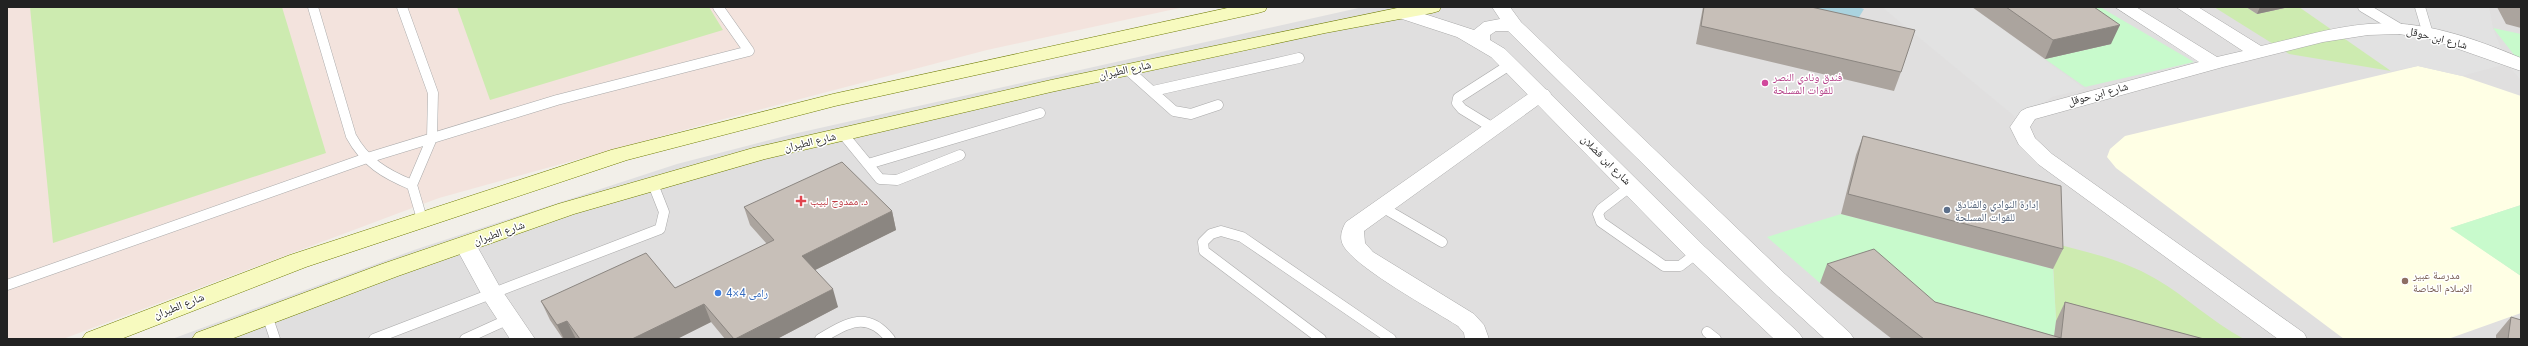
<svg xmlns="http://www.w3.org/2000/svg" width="2528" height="346" viewBox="0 0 2528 346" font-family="'Nunito Sans','Noto Naskh Arabic',sans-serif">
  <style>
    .residential { fill: #e0dfdf }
    .education { fill: #ffffe5 }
    .military { fill: #f3e3dd }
    .grass { fill: #cdebb0 }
    .park { fill: #c8facc }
    .parking { fill: #e2e2e2 }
    .water { fill: #aad3df }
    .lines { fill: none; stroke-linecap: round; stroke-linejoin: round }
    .service-casing { stroke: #a9a9a9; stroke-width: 11 }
    .minor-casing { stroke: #a9a9a9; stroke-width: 1 }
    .tertiary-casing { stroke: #a9a9a9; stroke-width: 1 }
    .secondary-casing { stroke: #707d05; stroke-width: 1 }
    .service { stroke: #fff; stroke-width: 10 }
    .minor { fill: #fff; fill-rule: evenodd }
    .tertiary { fill: #fff; fill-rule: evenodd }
    .secondary { fill: #f7fabf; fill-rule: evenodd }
    .wall { fill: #aba49e }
    .shaded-wall { fill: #8b8681 }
    .building { fill: #c7bfb8; stroke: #8b8681 }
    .hotel-dot { fill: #d1479c; stroke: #fff; stroke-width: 1.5 }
    .health-dot { fill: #e0444e; stroke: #fff; stroke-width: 1.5 }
    .service-dot { fill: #5c6f8a; stroke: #fff; stroke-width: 1.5 }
    .education-dot { fill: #8d6e63; stroke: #fff; stroke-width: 1.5 }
    .shop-dot { fill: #3f7fe0; stroke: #fff; stroke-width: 1.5 }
    .labels { text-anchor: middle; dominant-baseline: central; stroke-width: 3; stroke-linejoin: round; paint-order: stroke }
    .street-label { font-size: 11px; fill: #222; stroke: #fff }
    .hotel-label { font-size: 11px; fill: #b23c85; stroke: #fff; text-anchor: start }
    .health-label { font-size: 11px; fill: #be3a42; stroke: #fff; text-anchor: start }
    .service-label { font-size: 11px; fill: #4e5e75; stroke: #fff; text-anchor: start }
    .education-label { font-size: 11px; fill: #785e54; stroke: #fff; text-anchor: start }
    .shop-label { font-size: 11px; fill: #366cbe; stroke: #fff; text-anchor: start }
  </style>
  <rect width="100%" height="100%" fill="#f2efe9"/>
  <path class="residential" d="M1363,7h1158v332h-2349l242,-89 263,-86 116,-30z"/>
  <path class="education" d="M2418,66l44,10 59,20v109l-70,23 70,48v37l-73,26h-104l-228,-171 -9,-11 3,-8 15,-13z"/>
  <path class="military" d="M7,7h1177l-197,43 -267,70 -281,78 -376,141h-56z"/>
  <path class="grass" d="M30,7h252l44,146 -273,90z
    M457,7h252l14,23 -233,70z
    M2214,7h32l11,7 32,-7h33l69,64 -102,-17z
    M2052,243c35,9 72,17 104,36 31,18 56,43 88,60h-121l-67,-18z"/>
  <path class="park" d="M2061,7h39l94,55 -109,25 -40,-28 66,-15z
    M2493,28l28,6v24l-6,-2z
    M2521,205v71l-71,-48z
    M1841,214l212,55 3,52 -2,18h-66l-121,-72 -47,16 -53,-46z"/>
  <path class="parking" d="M1882,7h90l113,82 -33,8 -34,22z
    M2299,7h190l4,21 14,35 14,-5v22l-14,-16 -45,12 -44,-10 -27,5z"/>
  <path class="water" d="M1769,7h89l6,2 -11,18z"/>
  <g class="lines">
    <defs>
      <path id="service" d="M313,7l38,129c14,26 34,38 61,49
        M402,7l31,86 -1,45 -20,47 10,34
        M2363,7l37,22
        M2420,7l8,27
        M1128,70l46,41 17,3 27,-9
        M1153,91l146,-33
        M1493,128l-31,-19 -5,-6 1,-5 53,-34
        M843,134l37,45 17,1 63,-25
        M868,164l172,-51
        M1631,186l-30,23 -3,5 3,8 63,44h16l17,-13
        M1382,207l60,35
        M7,285l357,-126 193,-59 192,-49 -31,-44
        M267,315l8,24
        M1707,332l9,7
        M374,339l286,-110 4,-17 -11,-28
        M465,339l44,-20
        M820,339c27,-16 47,-29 70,0
        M1321,339l-117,-88 -1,-9 8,-8 10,-3 21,6 149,102"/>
      <path id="minor" d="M2115,7h21l81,50 26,-6 -67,-44h22l63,39c36,-8 71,-19 107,-22 53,-5 105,14 153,34v13l-91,-32 -31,-5 -31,1 -45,7 -100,25 -188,52 -5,8 5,11 17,16 252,179 3,6h-29l-240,-175 -19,-19 -9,-18 11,-16 6,-3 172,-46z
        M1541,88l7,2 3,4 -3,4 -184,133 1,12 8,9 101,62 10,11 5,14h-24l-1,-6 -6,-7c-25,-16 -104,-59 -115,-81 -4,-8 -1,-16 3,-23l188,-132z
        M465,237l8,2 28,50 34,50h-25l-26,-40 -30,-55 3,-5z"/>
      <path id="tertiary" d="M1403,7l71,23 10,-8 16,-3 -8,-12h18l11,15 264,252 65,59 4,6h-29l-58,-53 -259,-255h-12l-6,4v5l15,9 200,198 94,86 4,6h-29l-85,-80 -198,-202 -34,-20 -61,-20 -2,-4 2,-4z"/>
      <path id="secondary" d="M1232,7h35l-2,4 -7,2 -423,93 -208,54 -321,107 -185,72h-39l4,-6 204,-78 321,-105 222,-56z
        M1402,7h39l-2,4 -7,2 -107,20 -274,59 -286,67 -191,55 -176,62 -167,63h-39l4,-6 186,-69 176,-60 195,-56 298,-68z"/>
    </defs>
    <use href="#service" class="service-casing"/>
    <use href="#minor" class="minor-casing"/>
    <use href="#tertiary" class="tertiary-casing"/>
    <use href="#secondary" class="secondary-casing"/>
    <use href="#service" class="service"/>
    <use href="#minor" class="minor"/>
    <use href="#tertiary" class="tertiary"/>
    <use href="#secondary" class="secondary"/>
  </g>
  <path class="wall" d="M1703,7h108l90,65 -7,19 -198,-47z
    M1972,7h122l17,37 -66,15z
    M2246,7h43l-32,7z
    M2497,7h24v21l-15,-4z
    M1863,136l200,113 -10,20 -212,-55 15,-59z
    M744,207l148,4 4,19 -81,40 23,37 -61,32h-52l-14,-17 -34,17h-114l-13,-19 -9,-19 134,-13 92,-44 -17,-19z
    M1827,264l108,38 119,34 2,-15 9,-19 139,37h-312l-72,-56z
    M2511,317l10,22h-25v-4z"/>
  <path class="shaded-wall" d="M2260,7h29l-32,7z
    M2120,25l-9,19 -66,15 8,-19z
    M892,211l4,19 -89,44 -5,-18z
    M833,289l5,18 -61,32h-42z
    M704,304l7,18 -34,17h-45z
    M567,321l9,18h-12l-7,-14z"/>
  <path class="building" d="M1704,7h107l104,23 -14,42 -200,-46z
    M2006,7h88l26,18 -67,15z
    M1863,136l198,50 2,63 -215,-55z
    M842,162l50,49 -90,45 31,33 -98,50h-1l-30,-35 -72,35h-52l-13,-18 -10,4 -16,-24 105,-48 29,35 99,-48 -30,-33z
    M1874,249l61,53 126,36 4,-36 139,37h-280l-97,-75z
    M2511,317l10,3v19h-13z"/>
  <circle class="hotel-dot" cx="1765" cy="83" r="4"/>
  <path class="health-dot" d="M799 195h4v4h4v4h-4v4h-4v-4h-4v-4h4z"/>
  <circle class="service-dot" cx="1947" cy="210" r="4"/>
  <circle class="education-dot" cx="2405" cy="281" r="4"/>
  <circle class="shop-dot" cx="718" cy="293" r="4"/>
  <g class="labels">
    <g class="street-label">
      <text transform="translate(2437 38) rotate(14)">شارع ابن حوقل</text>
      <text transform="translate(1125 70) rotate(-12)">شارع الطيران</text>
      <text transform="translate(2098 94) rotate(-15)">شارع ابن حوقل</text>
      <text transform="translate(810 142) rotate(-13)">شارع الطيران</text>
      <text transform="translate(1606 160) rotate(45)">شارع ابن فضلان</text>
      <text transform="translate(499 233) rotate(-19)">شارع الطيران</text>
      <text transform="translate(179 306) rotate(-21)">شارع الطيران</text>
    </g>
    <g class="hotel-label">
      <text x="1773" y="77">فندق ونادي النصر<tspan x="1773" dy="13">للقوات المسلحة</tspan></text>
    </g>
    <g class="health-label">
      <text x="810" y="201">د. ممدوح لبيب</text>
    </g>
    <g class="service-label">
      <text x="1955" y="204">إدارة النوادي والفنادق<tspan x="1955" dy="13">للقوات المسلحة</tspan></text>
    </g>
    <g class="education-label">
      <text x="2413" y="275">مدرسة عبير<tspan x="2413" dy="13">الإسلام الخاصة</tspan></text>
    </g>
    <g class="shop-label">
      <text x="726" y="293">رامى 4×4</text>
    </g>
  </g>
  <rect width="2528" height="346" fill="none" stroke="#222222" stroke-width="16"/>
</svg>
